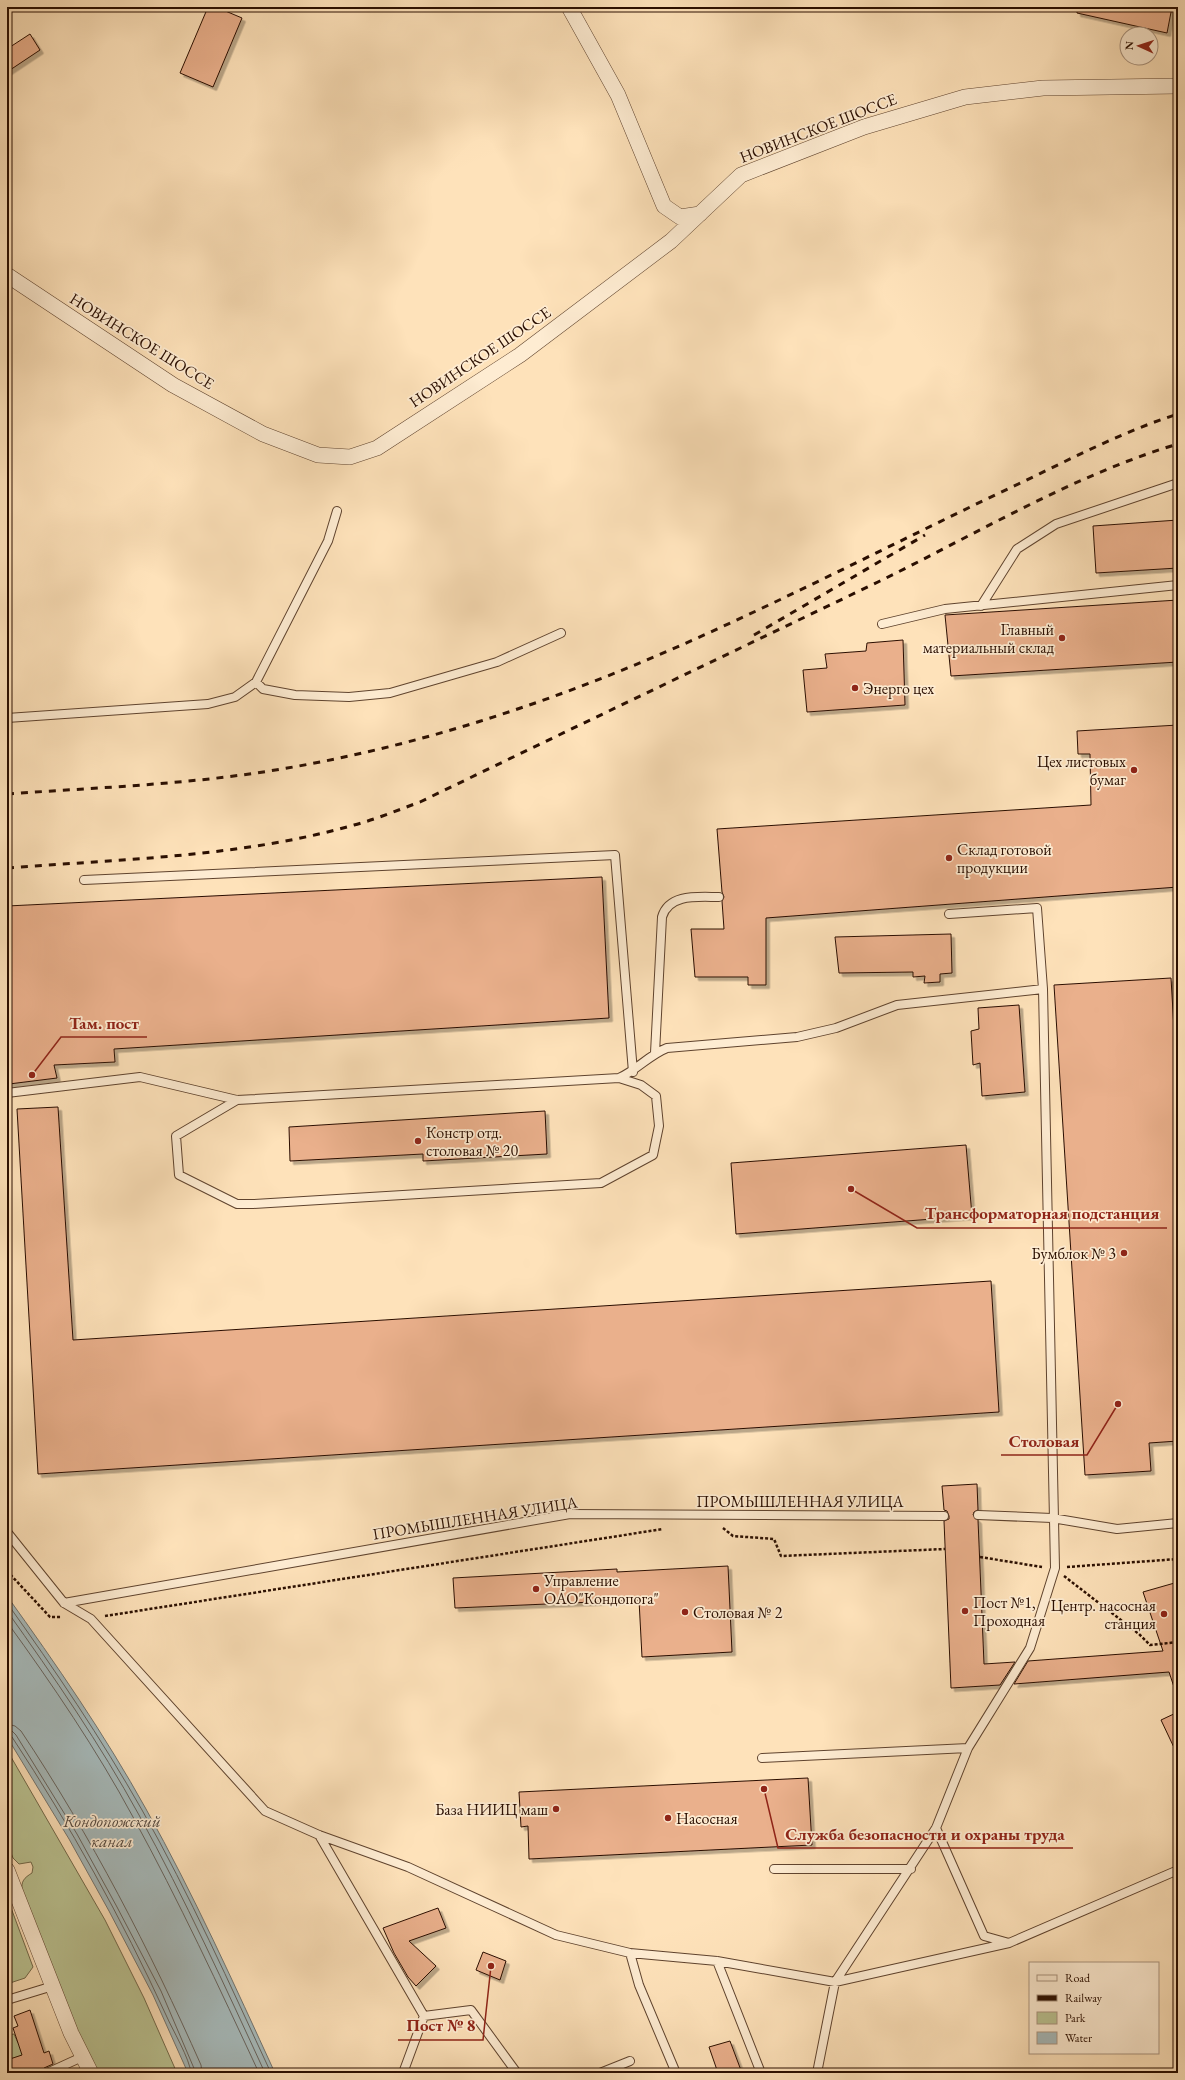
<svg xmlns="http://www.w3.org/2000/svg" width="1185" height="2080" viewBox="0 0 1185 2080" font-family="'EB Garamond',serif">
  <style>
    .green { fill: #bbc493; stroke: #72694a }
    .water { fill: #a6babb; stroke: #747570 }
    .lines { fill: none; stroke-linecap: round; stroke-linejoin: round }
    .shore { stroke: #68645e; stroke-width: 1 }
    .building { fill: #eab08c; stroke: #2a0e00; filter: url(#shadow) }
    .lane-casing { stroke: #5f432e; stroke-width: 10 }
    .street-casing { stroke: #5f432e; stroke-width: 16 }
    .path { stroke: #2a0e00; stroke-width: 2.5; stroke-dasharray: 3 2; stroke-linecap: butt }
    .lane { stroke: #feecd2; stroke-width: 8 }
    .street { stroke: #feecd2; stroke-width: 15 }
    .rail { stroke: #2a0e00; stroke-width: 3; stroke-dasharray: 7 7; stroke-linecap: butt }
    .poi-dot { fill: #8f2418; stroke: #feecd2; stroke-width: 1.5 }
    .labels { text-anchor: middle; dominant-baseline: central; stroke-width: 3.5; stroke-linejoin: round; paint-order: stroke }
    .street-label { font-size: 16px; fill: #2a0e00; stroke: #feecd2 }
    .poi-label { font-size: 16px; fill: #2a0e00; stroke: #feecd2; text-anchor: start }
    .water-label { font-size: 17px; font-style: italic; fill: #554a41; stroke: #feecd2 }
    .leader { fill: none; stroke: #8f2418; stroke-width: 1.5 }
    .callout-dot { fill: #8f2418; stroke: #feecd2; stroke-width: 1.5 }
    .callout-label { font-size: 17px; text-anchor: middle; font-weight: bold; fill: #8f2418; stroke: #feecd2; stroke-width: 3.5; stroke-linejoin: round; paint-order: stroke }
  </style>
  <defs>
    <filter id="shadow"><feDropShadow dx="3.5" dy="3.5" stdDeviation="0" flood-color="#0004"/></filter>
  </defs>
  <rect width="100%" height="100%" fill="#fee2ba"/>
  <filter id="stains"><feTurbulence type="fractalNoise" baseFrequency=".005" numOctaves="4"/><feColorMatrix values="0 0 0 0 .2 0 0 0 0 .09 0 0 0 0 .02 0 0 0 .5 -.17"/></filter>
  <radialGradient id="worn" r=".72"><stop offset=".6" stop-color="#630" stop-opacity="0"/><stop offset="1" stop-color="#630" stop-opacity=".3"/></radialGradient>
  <path class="green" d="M7,1750l98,170 39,78 33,75h-80l-16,-33 -59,-149c-1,-10 2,-13 10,-18l1,-6 -2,-5 -12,2 -6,-6 -6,-15z
    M7,1897l26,70 -8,11 -18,6z
    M14,2034l4,9 8,-2 4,12 -23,7v-25z"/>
  <path class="water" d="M7,1596c49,68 98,139 139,213 48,86 88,175 129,264h-87l-35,-78 -44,-84 -40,-72 -62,-102z"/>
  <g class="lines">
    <path class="shore" d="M7,1603c48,67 94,135 135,207 48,85 88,175 129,263
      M7,1611c47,66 93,133 132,204 46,84 86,171 126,258
      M7,1622c45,62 90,128 126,195 46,84 86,170 126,256
      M7,1724l8,2 6,5c70,105 129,219 180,334l1,8
      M7,1730l5,1 4,4 61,99 40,73 44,84 35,82
      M7,1735l5,2c58,88 110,182 154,278 6,14 24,44 25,58"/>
  </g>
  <path class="building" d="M208,7h8l26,11 -29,69 -33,-14z
    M1077,7h95l-5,26 -90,-20z
    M30,34l10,16 -33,22v-23z
    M1178,520v48l-82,5 -3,-47z
    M1178,600v62l-227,14 -6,-61z
    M903,640l2,65 -98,7 -4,-42 24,-2 -2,-14 41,-3 1,-8z
    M1178,725v162l-412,31v67h-18v-8h-53l-4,-48h33l-2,-28 2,-4 -2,-5 -5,-63 374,-24 -1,-51h-12l-1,-23z
    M602,877l7,141 -495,31 1,13 -61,3 3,13 -48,6 -2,-12v-166z
    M951,934l1,39 -12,1v8l-16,1 1,-7 -12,1v-5l-74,1 -4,-36z
    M1171,978l7,119v344l-29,2 2,28 -66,4 -31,-490z
    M1019,1005l6,87 -43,4 -2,-33 -7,2 -2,-34 8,-2 -1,-21z
    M58,1107l15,233 918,-59 8,131 -961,62 -21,-365z
    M545,1111l2,43 -124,7v-7l-133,7 -1,-34z
    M966,1145l6,71 -236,18 -5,-71z
    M977,1484l1,26 -4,2 -1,3 5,5 6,144 31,-2 -15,23 -49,3 -7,-167 5,-2v-3l-2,-5 -3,-1 -2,-24z
    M728,1566l4,86 -90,5 -3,-57 -184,8 -2,-30 164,-9v3z
    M1178,1582v108h-3l-6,-18 -155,12 14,-23 135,-10 -20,-59z
    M1178,1712v44l-17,-36z
    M808,1778l4,67 -283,14 -1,-33 -7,1 -2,-35z
    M438,1908l8,20 -37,13 27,25 -20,20 -8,-9 -14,-24 -11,-25z
    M483,1952l23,9 -6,19 -24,-10z
    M30,2010l14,43 5,-2 4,13 -9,4 -2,5h-35v-13l15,-5 -9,-27 5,-2 -4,-10z
    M730,2041l12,32h-24l-9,-26z"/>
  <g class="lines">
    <defs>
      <path id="lane" d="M337,511l-9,30 -72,141 7,7 32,6 54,2 41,-4 107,-31 64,-29
        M981,606l36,-57 39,-25 122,-41
        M882,624l63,-15 233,-24
        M7,718l201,-14 27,-7 21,-15
        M84,880l531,-25 18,217
        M655,1053l7,-136c7,-24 37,-20 57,-20
        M7,1093l133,-16 97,23 382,-22c18,-8 30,-23 48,-30l130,-11 39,-9 61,-23 146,-16
        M237,1100l-61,36 3,39 58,29h16l348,-21 52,-28 6,-29 -3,-30 -15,-11 -22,-7
        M978,1515l74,3 65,11 61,-6
        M7,1532l57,71 27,16 174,192 54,24 89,32 148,68 74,18 87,8 118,21 174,-39
        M64,1603l506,-89 374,2
        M762,1758l206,-10
        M936,1828l48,108 25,7 169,-73
        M319,1835l105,181 47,-6 46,63
        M774,1869h137
        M630,1953l9,32 37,88
        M717,1961l44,112
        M7,2000l46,-14
        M47,2073l35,-16
        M403,2073l21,-57
        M600,2073l30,-12
        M817,2073l18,-91 101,-154 32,-80 62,-100 25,-80 -12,-579 -6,-81 -88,6"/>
      <path id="street" d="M569,7l49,88 46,111 16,11 20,-3
        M7,275l166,110 90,49 55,21 32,2 27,-9 143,-93 151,-114 70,-66 123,-48 101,-30 78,-9 135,-2
        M7,1870l64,163 20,40"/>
    </defs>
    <use href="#lane" class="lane-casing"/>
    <use href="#street" class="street-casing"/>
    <path class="path" d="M723,1528l10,8 41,3 7,17 164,-7
      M980,1557l62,10
      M1067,1567l111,-8
      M7,1571l43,46h12
      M1064,1576l75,58 11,11 28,-3
      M105,1616l558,-87"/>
    <use href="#lane" class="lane"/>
    <use href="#street" class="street"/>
    <path class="rail" d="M754,635l171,-100
      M7,794c83,-6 167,-9 249,-21 143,-21 280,-65 412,-122 117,-51 230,-110 344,-164 55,-26 109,-55 166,-73
      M7,868c116,-9 235,-11 347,-43 23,-6 44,-15 66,-23 153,-74 306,-147 460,-221 96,-47 196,-107 298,-137"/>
  </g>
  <g class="poi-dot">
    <circle cx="1062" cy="638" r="4"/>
    <circle cx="855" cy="688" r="4"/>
    <circle cx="1134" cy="770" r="4"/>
    <circle cx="949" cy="858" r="4"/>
    <circle cx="418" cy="1141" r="4"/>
    <circle cx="1124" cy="1253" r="4"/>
    <circle cx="536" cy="1589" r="4"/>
    <circle cx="965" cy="1611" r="4"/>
    <circle cx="685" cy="1612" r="4"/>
    <circle cx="1164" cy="1614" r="4"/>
    <circle cx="556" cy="1809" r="4"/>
    <circle cx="668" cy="1818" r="4"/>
  </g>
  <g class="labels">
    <g class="street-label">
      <text transform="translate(818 128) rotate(-21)">НОВИНСКОЕ ШОССЕ</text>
      <text transform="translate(142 341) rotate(32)">НОВИНСКОЕ ШОССЕ</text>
      <text transform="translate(480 357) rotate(-34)">НОВИНСКОЕ ШОССЕ</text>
      <text x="800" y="1501">ПРОМЫШЛЕННАЯ УЛИЦА</text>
      <text transform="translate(475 1518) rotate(-9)">ПРОМЫШЛЕННАЯ УЛИЦА</text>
    </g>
    <g class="poi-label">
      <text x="1054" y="629" text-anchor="end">Главный<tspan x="1054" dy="18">материальный склад</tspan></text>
      <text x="863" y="688">Энерго цех</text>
      <text x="1126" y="761" text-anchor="end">Цех листовых<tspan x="1126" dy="18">бумаг</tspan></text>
      <text x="957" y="849">Склад готовой<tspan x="957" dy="18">продукции</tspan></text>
      <text x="426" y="1132">Констр отд.<tspan x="426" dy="18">столовая № 20</tspan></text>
      <text x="1116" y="1253" text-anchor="end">Бумблок № 3</text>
      <text x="544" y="1580">Управление<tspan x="544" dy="18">ОАО"Кондопога"</tspan></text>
      <text x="973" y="1602">Пост №1,<tspan x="973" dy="18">Проходная</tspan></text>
      <text x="1156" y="1605" text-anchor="end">Центр. насосная<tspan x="1156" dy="18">станция</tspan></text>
      <text x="693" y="1612">Столовая № 2</text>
      <text x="548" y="1809" text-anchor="end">База НИИЦ маш</text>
      <text x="676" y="1818">Насосная</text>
    </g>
    <g class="water-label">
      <text x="112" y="1821">Кондопожский<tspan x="112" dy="20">канал</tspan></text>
    </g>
  </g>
  <path class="leader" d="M32 1075L61 1037H147M851 1189L917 1228H1167M1118 1404L1087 1455H1001M764 1789L778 1848H1073M491 1966L483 2040H398"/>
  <g class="callout-dot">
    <circle cx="32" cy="1075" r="4"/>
    <circle cx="851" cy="1189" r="4"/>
    <circle cx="1118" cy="1404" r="4"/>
    <circle cx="764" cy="1789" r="4"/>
    <circle cx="491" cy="1966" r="4"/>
  </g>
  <g class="callout-label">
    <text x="104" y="1029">Там. пост</text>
    <text x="1042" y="1219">Трансформаторная подстанция</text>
    <text x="1044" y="1447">Столовая</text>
    <text x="925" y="1840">Служба безопасности и охраны труда</text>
    <text x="441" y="2031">Пост № 8</text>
  </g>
  <rect width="1185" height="2080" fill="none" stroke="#fee2ba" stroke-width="24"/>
  <rect x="8" y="8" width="1169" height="2064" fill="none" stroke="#2a0e00" stroke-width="2"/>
  <rect x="12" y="12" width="1161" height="2056" fill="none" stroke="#2a0e00"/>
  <rect x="1029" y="1962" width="130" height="92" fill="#feecd2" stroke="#a9937e"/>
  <rect x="1037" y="1975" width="20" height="6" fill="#feecd2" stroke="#a9937e"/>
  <text x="1065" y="1982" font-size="12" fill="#2a0e00">Road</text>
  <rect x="1037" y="1995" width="20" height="6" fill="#2a0e00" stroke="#a9937e"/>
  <text x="1065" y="2002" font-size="12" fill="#2a0e00">Railway</text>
  <rect x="1037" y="2012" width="20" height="12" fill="#bbc493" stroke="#a9937e"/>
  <text x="1065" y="2022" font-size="12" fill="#2a0e00">Park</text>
  <rect x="1037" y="2032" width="20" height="12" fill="#a6babb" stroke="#a9937e"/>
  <text x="1065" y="2042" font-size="12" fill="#2a0e00">Water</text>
  <g transform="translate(1139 46) rotate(273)"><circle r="19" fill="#feecd2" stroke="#a9937e"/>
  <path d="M0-3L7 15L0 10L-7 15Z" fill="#8f2418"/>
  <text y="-6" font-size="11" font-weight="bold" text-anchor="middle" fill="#2a0e00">N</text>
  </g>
  <rect width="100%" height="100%" filter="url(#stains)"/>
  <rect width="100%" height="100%" fill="url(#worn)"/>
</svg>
